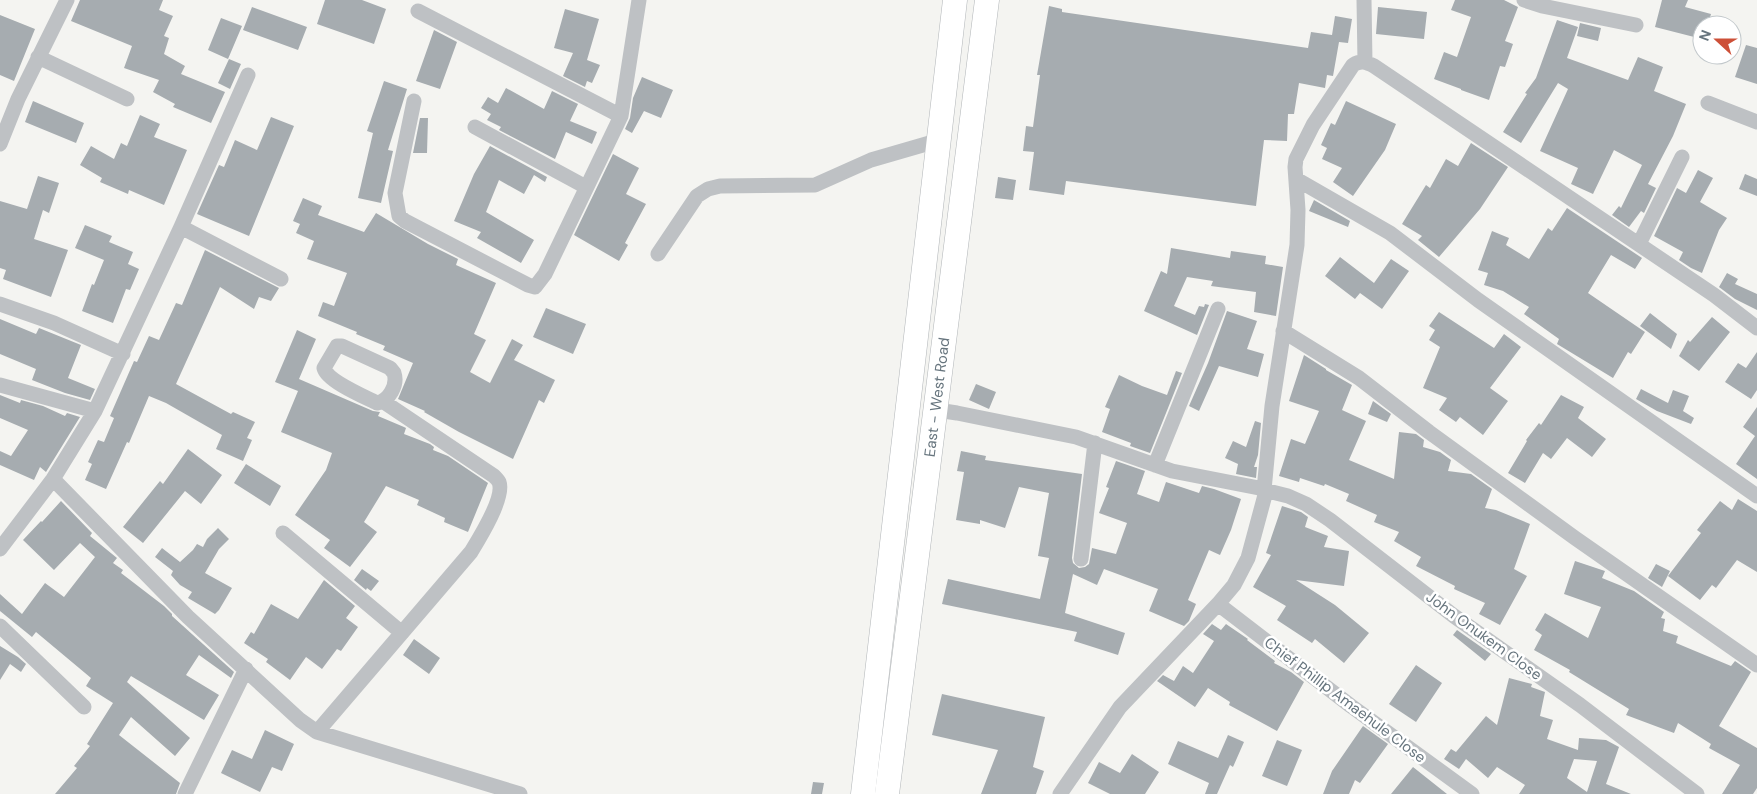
<svg xmlns="http://www.w3.org/2000/svg" width="1757" height="794" viewBox="0 0 1757 794" font-family="'DM Sans',sans-serif">
  <style>
    .building { fill: #a6acb0; fill-rule: evenodd }
    .lines { fill: none; stroke-linecap: round; stroke-linejoin: round }
    .primary-casing { stroke: #b1b5b8; stroke-width: 25 }
    .minor { stroke: #bec1c4; stroke-width: 15 }
    .primary { stroke: #fff; stroke-width: 24 }
    .labels { text-anchor: middle; dominant-baseline: central; stroke-width: 5; stroke-linejoin: round; paint-order: stroke }
    .street-label { font-size: 15px; fill: #67757e; stroke: #fff }
  </style>
  <rect width="100%" height="100%" fill="#f4f4f1"/>
  <path class="building" d="M80,0h83l-4,10 14,6 -9,20 5,2 -5,16 21,12 -4,8 44,18 -14,31 -38,-16 2,-3 -22,-12 6,-12 -35,-12 8,-22 -61,-25z
    M325,0h37l24,9 -12,35 -57,-20z
    M1455,0h49l14,7 -13,34 8,3 -8,23 -5,-1 -11,34 -28,-10v-1l-27,-10 10,-27 13,5 14,-40 -20,-7z
    M1662,0h26l-3,7 26,7 -3,11h-6v14l-47,-12z
    M1049,6l13,3v3l246,36 3,-16 21,3 3,-19 17,3 -4,24 -9,-1 -6,34 -6,-1 -2,13 -26,-5 -5,31h-6l-1,27 -23,-1 -8,66 -190,-25 -2,14 -35,-5 5,-38 -11,-1 3,-25 7,1 7,-52h-3z
    M252,7l55,20 -9,23 -55,-20z
    M1378,7l49,5 -3,27 -48,-5z
    M565,9l34,10 -12,41 13,5 -8,18 -5,-2 -2,6 -22,-11 10,-23 -19,-5z
    M0,15l35,14 -21,52 -14,-6z
    M221,18l21,8 -14,33 -20,-9z
    M1557,20l21,7 -11,31 61,22 10,-23 25,10 -9,24 32,13 -13,32 -25,48 8,4 -12,25 -3,-2 -12,16 -17,-12 7,-9 2,2 21,-43 -28,-15 -21,44 -22,-10 7,-16 -38,-17 28,-62 -10,-6 -37,60 -18,-11 24,-38 -2,-1 11,-15z
    M1580,23l21,5 -3,13 -21,-5z
    M434,30l23,12 -17,47 -24,-8z
    M1746,45l11,3v36l-22,-7z
    M229,59l12,5 -11,25 -12,-6z
    M642,77l31,13 -12,28 -17,-7 -12,22 -7,-4 5,-11 3,-20z
    M384,81l23,8 -19,61 5,1 -12,52 -23,-5 15,-65 -6,-2z
    M506,88l38,21 8,-18 26,13 -8,17 27,11 -5,12 -26,-12 -11,27 -56,-29 2,-3 -14,-7 4,-6 -10,-6 7,-11 10,6z
    M33,101l51,22 -8,20 -51,-21z
    M1346,101l50,23 -11,26 -32,46 -20,-14 9,-14 -20,-9 5,-11 -6,-3 10,-22 4,2z
    M140,115l20,9 -6,13 33,13 -23,55 -35,-15 -1,4 -28,-12 2,-4 -22,-13 11,-19 23,13 7,-16 6,3z
    M271,117l23,9 -45,110 -52,-22 22,-49 5,2 11,-27 22,10z
    M420,118h8l-1,35h-14z
    M1471,143l37,24 -28,42 -41,48 -21,-17 4,-4 -20,-12 24,-39 4,3 16,-29 12,7z
    M490,146l57,31 -2,5 -11,-7 -10,19 -25,-14 -13,32 48,28 -13,23 -44,-25 4,-6 -27,-11 20,-47z
    M613,154l26,14 -13,26 20,10 -21,39 3,2 -9,16 -45,-26z
    M1698,170l15,8 -13,24 27,16 -8,12 -17,43 -11,-5 -12,-8 4,-8 -29,-16 23,-48 9,5z
    M1745,174l12,5v17l-18,-7z
    M38,176l21,7 -10,30 -6,-3 -9,29 34,11 -17,47 -48,-18 3,-9 -6,-2v-67l27,8z
    M998,177l18,3 -3,20 -18,-2z
    M303,198l19,8 -4,9 46,17 12,-19 52,31 30,15 -2,6 40,18 -22,51 12,6 -16,32 20,11 22,-44 11,6 -9,15 41,20 -11,23 -5,-3 -26,59 -54,-27 -35,-20 1,-1 -27,-12 15,-36 -30,-13 2,-4 -29,-12 1,-2 -39,-16 5,-14 11,4 13,-33 -40,-14 7,-18 -18,-8 4,-9 -7,-3z
    M1314,200l36,21 -2,6 -39,-16z
    M1567,208l75,50 -7,11 -24,-14 -23,38 57,39 -14,22 -3,-2 -15,26 -56,-34 2,-5 -35,-25 5,-7 -26,-16 -19,-6 4,-12 -10,-3 14,-39 17,7 -3,7 23,14 19,-31 4,3z
    M85,225l27,11 -3,6 24,10 -5,12 11,5 -9,21 -4,-1 -13,34 -31,-12 10,-27 2,1 10,-25 -29,-12z
    M1171,248l59,10 1,-7 35,5 -1,8 18,3 -7,49 -22,-4 2,-20 -45,-6 2,-5 -26,-4 -13,29 21,9 4,-9 5,1 1,-3 4,1 -12,30 -53,-24 17,-40 6,3z
    M205,250l74,38 -8,13 -12,-4 -5,12 -34,-22 -44,97 55,30 2,-2 22,10 -8,16 5,2 -9,21 -27,-12 6,-14 -56,-32 -17,-7 -20,47 -2,-1 -21,47 -21,-9 7,-16 -4,-2 10,-22 6,2 10,-24 -4,-2 24,-55 3,1 12,-26 10,4 17,-37 6,2z
    M1340,257l34,26 17,-24 18,12 -27,38 -22,-16 -5,6 -30,-23z
    M1727,273l11,6 -3,5 22,10v16l-22,-11 -16,-12z
    M546,308l40,16 -13,30 -40,-17z
    M1227,311l30,10 -10,28 17,5 -6,23 -39,-11 -20,45 -10,-5 19,-43z
    M1439,312l55,36 10,-14 17,13 -31,41 18,13 -25,34 -23,-18 -4,5 -17,-12 8,-12 -24,-10 17,-41 -11,-7 6,-10 -6,-4z
    M1650,313l27,21 -6,15 -31,-23z
    M1712,317l18,15 -31,39 -20,-15 9,-16 2,2z
    M0,319l36,15 3,-6 42,17 -13,33 27,11 -5,11 -25,-7 -33,-13 4,-11 -36,-15z
    M297,330l19,9 -17,40 74,32 7,1 -2,4 26,11 2,1 -2,6 26,10 4,3 -1,3 15,6 40,27 -20,49 -24,-10 1,-4 -28,-13 2,-5 -33,-14 -22,36 13,10 -27,35 -26,-19 6,-8 -35,-25 31,-45 6,-17 -51,-21 17,-41 -23,-9z
    M1757,352v38l-6,9 -26,-17 13,-19 8,5z
    M1304,355l22,14v1l26,15 -10,25 24,11 -17,39 45,19 5,-47 17,2 8,6 -1,7 17,5 11,8 -3,11 23,3 21,15 -7,19 11,2 34,14 -16,45 13,7 -27,49 -21,-11 6,-11 -31,-14 1,-3 -39,-20 5,-9 -27,-16 5,-9 -25,-10 3,-7 -31,-14 3,-7 -24,-10 -1,2 -24,-8 -1,4 -20,-6 12,-37 14,5 14,-33 -30,-10z
    M1176,371l6,2 -32,80 -20,-7 1,-3 -29,-11 8,-23 -5,-2 14,-32 23,11 25,9z
    M976,384l20,8 -7,17 -20,-9z
    M1641,389l27,14 5,-13 16,6 -6,15 11,7 -3,6 -34,-13 -21,-12z
    M0,395l20,8 1,-3 22,6 22,10 2,-3 13,4 -34,55 -6,-5 -6,13 -34,-15v-14l11,5 17,-26 -28,-12z
    M1561,395l23,12 -6,11 28,21 -14,18 -25,-19 -16,21 -8,-6 -18,30 -17,-10 19,-32 -1,-1 13,-17 2,2z
    M1373,401l18,13 -4,8 -19,-8z
    M1757,407v72l-21,-15 19,-28 -12,-9z
    M1255,421l6,2 -3,32 -4,12h3l-1,11 -20,-4 2,-10 -13,-6 8,-17 13,6z
    M188,449l34,26 -21,29 -16,-13 -42,52 -20,-16 37,-46 3,3z
    M961,451l25,5 -1,4 97,14 -10,84 1,5 6,5 6,-1 4,-3 3,-16 24,6 11,-31 -28,-10 10,-25 -3,-1 10,-26 29,10 -8,23 22,8 7,-20 33,11 3,-7 12,3 27,10 -10,31 -11,25 -11,-5 -21,50 8,4 -7,17 -5,5 -35,-15 9,-22 -54,-20 -7,16 -24,-11 -8,39 60,20 -7,22 -44,-14 3,-9 -135,-28 6,-25 92,20 9,-41 -11,-2 11,-63 -30,-6 -14,41 -25,-8v4l-24,-4 8,-48 -7,-1z
    M246,464l35,22 -11,20 -36,-23z
    M1738,499l19,12v61l-20,-12 -21,28 -4,-3 -12,15 -32,-24 33,-43 -4,-3 23,-29 12,9z
    M61,501l31,32 -2,3 27,22 -4,5 10,7 -2,3 43,33 8,8v2l62,56 -3,6 -32,-23 -13,20 33,20 -15,25 -73,-44 -4,6 63,56 -15,18 -44,-39 -12,18 61,48 -4,11h-121l22,-26 -3,-2 16,-20 -3,-2 26,-41 -27,-17 5,-8 -55,-46 -4,5 -32,-26v-17l22,20 23,-31 19,14 31,-40 -15,-14 -26,27 -31,-30 18,-19 1,1z
    M1282,506l19,6 7,5 -3,10 23,9 -4,11 25,4 -5,35 -48,-6 39,25 34,28 -25,30 -29,-24 -3,4 -35,-23 9,-14 -33,-19 18,-32 -5,-2z
    M218,528l11,11 -10,10 -14,24 27,15 -13,22 -4,4 -27,-16 4,-6 -12,-7 -9,-10 2,-4 -18,-14 7,-9 18,14 13,-12 4,-6 6,3 4,-8z
    M1575,561l30,10 -3,7 32,13 30,21 -3,6 4,1 -2,12 15,5 -2,7 55,23 4,-5 16,11 -32,54 38,22v40l-4,6h-31l18,-29 -31,-17 2,-4 -33,-21 -4,10 -48,-18 3,-6 -60,-37 1,-2 -36,-20 8,-15 -7,-5 10,-17 43,25 13,-31 -37,-13z
    M1656,564l14,7 -8,16 -14,-9z
    M362,569l17,12 -8,10 -4,-3 -1,2 -12,-10z
    M324,580l31,26 -9,12 12,9 -17,24 -4,-2 -15,20 -16,-12 -16,23 -24,-18 2,-3 -24,-16 7,-11 3,2 17,-30 27,15z
    M1212,624l9,6 5,-6 22,15 -1,1 28,21 -1,2 17,9 13,10 -27,49 -48,-26 1,-3 -22,-14 -13,19 -38,-26 6,-6 11,6 9,-15 10,7 21,-32 -11,-7z
    M1457,630l34,24 -6,7 -32,-26z
    M414,639l26,19 -11,16 -26,-19z
    M0,646l18,11 8,7 -5,8 -11,-8 -10,16z
    M1416,665l26,18 -26,39 -27,-18z
    M1509,678l23,6 -1,3 14,5 -5,24 13,4 -6,19 31,11 1,-12 27,2 13,7 -13,37 25,10h-112l6,-9 -28,-18 -9,11 -22,-19 -7,10 -15,-10 7,-10 5,3 30,-36 11,9zM1574,759l23,2 -10,31 -20,-14z
    M942,694l103,23 -12,50 11,4 -8,23h-55l17,-44 -66,-15z
    M1363,726l25,18 -28,39 -5,-3 -6,14h-26l9,-23z
    M265,730l29,14 -12,27 -10,-4 -12,25 -39,-19 11,-23 20,9z
    M1228,735l16,7 -11,25 -3,-2 -13,29h-12l4,-11 -41,-19 10,-23 40,17z
    M1277,740l25,10 -15,36 -25,-10z
    M1132,754l27,18 -14,22h-35l-22,-11 11,-21 21,11z
    M1413,767l34,27h-56z
    M813,782l11,1 -2,11h-11z"/>
  <g class="lines">
    <defs>
      <g id="primary">
        <path d="M863,794l92,-794"/>
        <path id="s1" d="M887,794l100,-794"/>
      </g>
    </defs>
    <use href="#primary" class="primary-casing"/>
    <path class="minor" d="M1364,0l1,62
      M1524,0l18,6 94,19
      M418,11l203,105
      M38,57l89,42
      M414,101l-19,92 4,23 6,5 123,64 7,2 10,-13 76,-158 18,-116
      M1708,103l49,19
      M475,127l111,60
      M0,144l18,-45 49,-99
      M1296,179l94,54 88,67 279,196
      M181,227l100,52
      M1639,244l43,-87
      M658,254l39,-58 11,-7 12,-3 95,-1 56,-25 69,-20
      M0,304l54,19 69,31
      M1283,331l76,47 70,54 146,106 182,127
      M337,346h5l48,22 4,5c4,12 -5,28 -17,30 -12,-6 -50,-22 -53,-35z
      M0,385l95,26
      M937,410l20,3 119,24 96,34 87,17 5,2 1,5 -17,63 -14,27 -16,19 -98,103 -60,87
      M1155,465l63,-156
      M53,479l135,138 112,103 17,12 203,62
      M283,533l119,100
      M0,549l53,-70 42,-68 86,-184 67,-152
      M1081,559l14,-116
      M1218,604l133,102 121,88
      M0,626l84,81
      M317,732l154,-180c8,-13 34,-55 28,-70 -1,-2 -3,-4 -5,-6l-110,-74
      M185,794l61,-125
      M1697,794l-117,-89 -126,-89 -124,-96 -24,-16 -18,-8 -24,-6 8,-84 25,-161 1,-35 -3,-43 1,-8 17,-34 40,-60c8,-5 13,-3 21,1l340,229 43,33"/>
    <use href="#primary" class="primary"/>
  </g>
  <g class="labels">
    <g class="street-label">
      <text stroke="none"><textPath href="#s1" startOffset="400">East - West Road</textPath></text>
      <text transform="translate(1484 636) rotate(36)">John Onukem Close</text>
      <text transform="translate(1345 700) rotate(37)">Chief Phillip Amaehule Close</text>
    </g>
  </g>
  <g transform="translate(1717 40) rotate(291)"><circle r="24" fill="#ffffff" stroke="#c2c8cb"/>
  <path d="M0-4L9 19L0 12L-9 19Z" fill="#cd5038"/>
  <text y="-8" font-size="14" font-weight="bold" text-anchor="middle" fill="#67757e">N</text>
  </g>
</svg>
